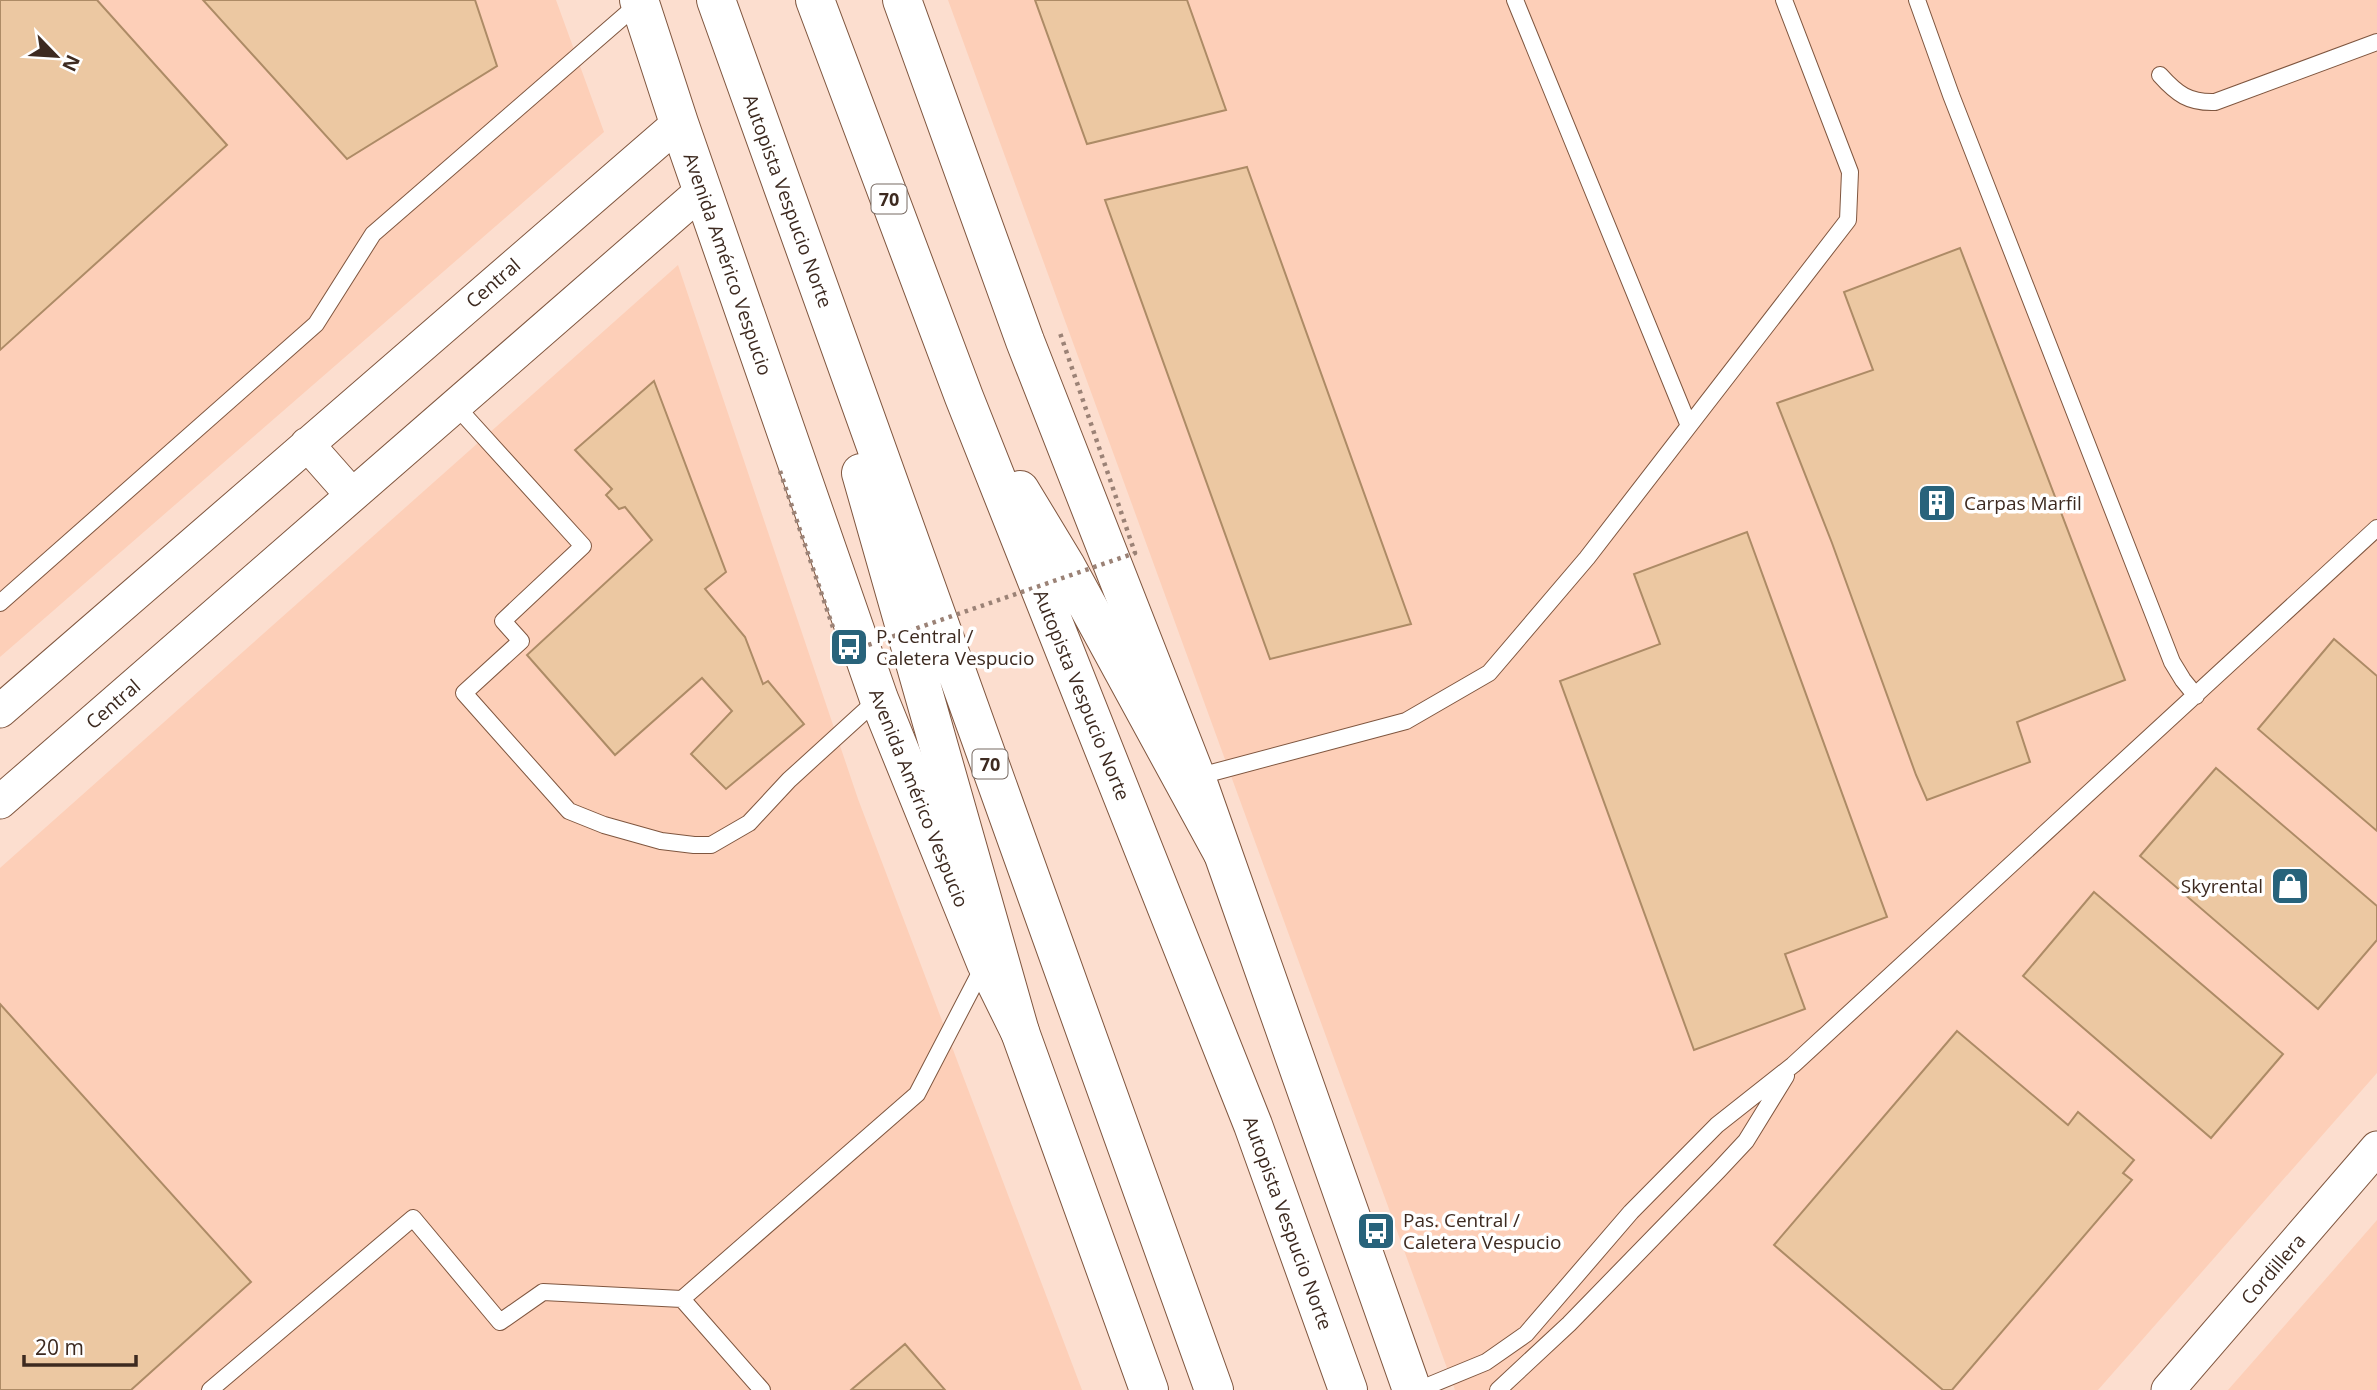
<svg xmlns="http://www.w3.org/2000/svg" width="2377" height="1390" viewBox="0 0 2377 1390" font-family="'Open Sans',sans-serif">
  <style>
    .built { fill: #fdcfb8 }
    .building { fill: #ecc8a2; stroke: #ad8b66; stroke-width: 2 }
    .lines { fill: none; stroke-linecap: round; stroke-linejoin: round }
    .service-casing { stroke: #7f563f; stroke-width: 18 }
    .minor-casing { stroke: #7f563f; stroke-width: 35 }
    .secondary-casing { stroke: #7f563f; stroke-width: 40 }
    .motorway-casing { stroke: #7f563f; stroke-width: 40 }
    .service { stroke: #fff; stroke-width: 16 }
    .minor { stroke: #fff; stroke-width: 33 }
    .secondary { stroke: #fff; stroke-width: 38 }
    .motorway { stroke: #fff; stroke-width: 38 }
    .path-bridge { stroke: #9b8276; stroke-width: 4.5; stroke-dasharray: 3.5 5; stroke-linecap: butt }
    .labels { text-anchor: middle; dominant-baseline: central; stroke-width: 7; stroke-linejoin: round; paint-order: stroke }
    .shield { fill: #fff; stroke: #776a63; stroke-width: 2 }
    .shield-label { font-size: 18px; font-weight: bold; fill: #3d2a20 }
    .street-label { font-size: 19px; fill: #3d2a20; stroke: #fff }
    .poi-label { font-size: 19px; fill: #3d2a20; stroke: #fff; text-anchor: start }
  </style>
  <rect width="100%" height="100%" fill="#fcdecf"/>
  <path class="built" d="M0,0h556l48,132 -604,525z
    M948,0h1429v1073l-279,317h-643z
    M678,265l180,534 224,591h-1082v-522z
    M2377,1220v170h-149l95,-108z"/>
  <path class="building" d="M0,0h97l130,145 -227,205z
    M203,0h272l22,66 -150,93z
    M1035,0h152l39,110 -139,34z
    M1247,167l164,457 -141,35 -165,-459z
    M1960,248l165,432 -108,42 13,40 -103,38 -11,-25 -84,-232 -55,-140 96,-33 -29,-78z
    M654,381l72,191 -21,17 40,48 18,47 5,-3 36,43 -78,65 -35,-35 41,-43 -30,-33 -87,77 -88,-100 125,-115 -27,-33 -6,2 -13,-14 6,-6 -37,-39z
    M1747,532l140,385 -102,37 20,55 -111,41 -134,-369 100,-37 -26,-70z
    M2334,639l43,37v155l-119,-102z
    M2216,768l161,138v34l-59,69 -178,-153z
    M2094,892l189,162 -72,84 -188,-162z
    M0,1004l251,278 -120,108h-131z
    M1957,1031l111,94 10,-13 56,48 -11,13 9,7 -180,210h-9l-169,-145z
    M905,1344l40,46h-94z"/>
  <g class="lines">
    <defs>
      <path id="service" d="M1515,0l174,426
        M1917,0l34,95 221,567 11,18 13,16
        M2160,75c17,19 29,28 55,27l162,-60
        M455,405l128,141 -80,75 18,20 -57,52 105,118 35,14 57,16 33,4h17l38,-22 40,-43 89,-81
        M0,603l316,-279 57,-90 265,-230
        M1196,777l210,-56 83,-48 98,-115 261,-338 2,-48 -66,-172
        M682,1299l80,91
        M210,1390l203,-172 87,104 43,-30 139,7 235,-205 66,-127
        M1418,1390l68,-28 40,-28 105,-122 86,-87 76,-60 584,-537
        M1498,1390l71,-66 149,-153 28,-30 40,-65"/>
      <path id="minor" d="M307,444l45,51
        M0,711l679,-588
        M0,802l703,-612
        M2168,1390l209,-242"/>
      <path id="secondary" d="M639,0l40,123 200,576 107,264 34,69 129,358
        M902,0l123,341 171,436 216,613"/>
      <path id="motorway" d="M716,0l498,1390
        M815,0l149,397 289,728 95,265
        M861,473l159,559
        M1020,490l46,76 156,286"/>
    </defs>
    <use href="#service" class="service-casing"/>
    <use href="#minor" class="minor-casing"/>
    <use href="#secondary" class="secondary-casing"/>
    <use href="#motorway" class="motorway-casing"/>
    <use href="#service" class="service"/>
    <use href="#minor" class="minor"/>
    <use href="#secondary" class="secondary"/>
    <use href="#motorway" class="motorway"/>
    <path class="path-bridge" d="M780,471l62,183 293,-101 -76,-223"/>
  </g>
  <defs>
    <symbol id="building-square" viewBox="-11 -11 22 22"><rect x="-9" y="-9" width="18" height="18" rx="4" fill="#28637b" stroke="#fff"/><path d="M-4-6H4V6H1V3H-1V6H-4ZM-2.5-4.3h1.7v1.8h-1.7ZM.8-4.3h1.7v1.8H.8ZM-2.5-1h1.7V.8h-1.7ZM.8-1h1.7V.8H.8Z" fill="#fff"/></symbol>
    <symbol id="bus-square" viewBox="-11 -11 22 22"><rect x="-9" y="-9" width="18" height="18" rx="4" fill="#28637b" stroke="#fff"/><path d="M-5-6H5V4H4V6H2V4H-2V6H-4V4H-5ZM-3.5-4V0h7V-4ZM-3.5 1.2v1.5H-2V1.2ZM2 1.2v1.5H3.5V1.2Z" fill="#fff"/></symbol>
    <symbol id="shop-square" viewBox="-11 -11 22 22"><rect x="-9" y="-9" width="18" height="18" rx="4" fill="#28637b" stroke="#fff"/><path d="M-5-2.5h2.3a2.7 3.5 0 0 1 5.4 0H5L5.5 6h-11ZM-1.5-2.5h3a1.5 2.3 0 0 0-3 0Z" fill="#fff"/></symbol>
  </defs>
  <g fill-rule="evenodd">
    <use href="#building-square" x="1915" y="481" width="44" height="44"/>
    <use href="#bus-square" x="827" y="625" width="44" height="44"/>
    <use href="#shop-square" x="2268" y="864" width="44" height="44"/>
    <use href="#bus-square" x="1354" y="1209" width="44" height="44"/>
  </g>
  <g class="labels">
    <g class="shield">
      <rect x="871.5" y="184.5" width="35" height="29" rx="5"/>
      <rect x="972.5" y="749.5" width="35" height="29" rx="5"/>
    </g>
    <g class="shield-label">
      <text x="889" y="199">70</text>
      <text x="990" y="764">70</text>
    </g>
    <g class="street-label">
      <text transform="translate(788 201) rotate(70)">Autopista Vespucio Norte</text>
      <text transform="translate(728 264) rotate(71)">Avenida Américo Vespucio</text>
      <text transform="translate(493 283) rotate(-41)">Central</text>
      <text transform="translate(1082 695) rotate(68)">Autopista Vespucio Norte</text>
      <text transform="translate(113 704) rotate(-41)">Central</text>
      <text transform="translate(919 798) rotate(68)">Avenida Américo Vespucio</text>
      <text transform="translate(1288 1223) rotate(70)">Autopista Vespucio Norte</text>
      <text transform="translate(2273 1269) rotate(-49)">Cordillera</text>
    </g>
    <g class="poi-label">
      <text x="1964" y="503">Carpas Marfil</text>
      <text x="876" y="636">P. Central /<tspan x="876" dy="22">Caletera Vespucio</tspan></text>
      <text x="2263" y="886" text-anchor="end">Skyrental</text>
      <text x="1403" y="1220">Pas. Central /<tspan x="1403" dy="22">Caletera Vespucio</tspan></text>
    </g>
  </g>
  <g transform="translate(56 56) rotate(115)" stroke="#ffffff" stroke-width="5" paint-order="stroke">
  <path d="M0-5L12 26L0 18L-12 26Z" fill="#3d2a20"/>
  <text y="-10" font-size="19" font-weight="bold" text-anchor="middle" fill="#3d2a20">N</text>
  </g>
  <path d="M24 1355v10h112v-10" fill="none" stroke="#3d2a20" stroke-width="3.5"/>
  <text x="35" y="1355" font-size="21" fill="#3d2a20" stroke="#ffffff" stroke-width="5" paint-order="stroke">20 m</text>
</svg>
